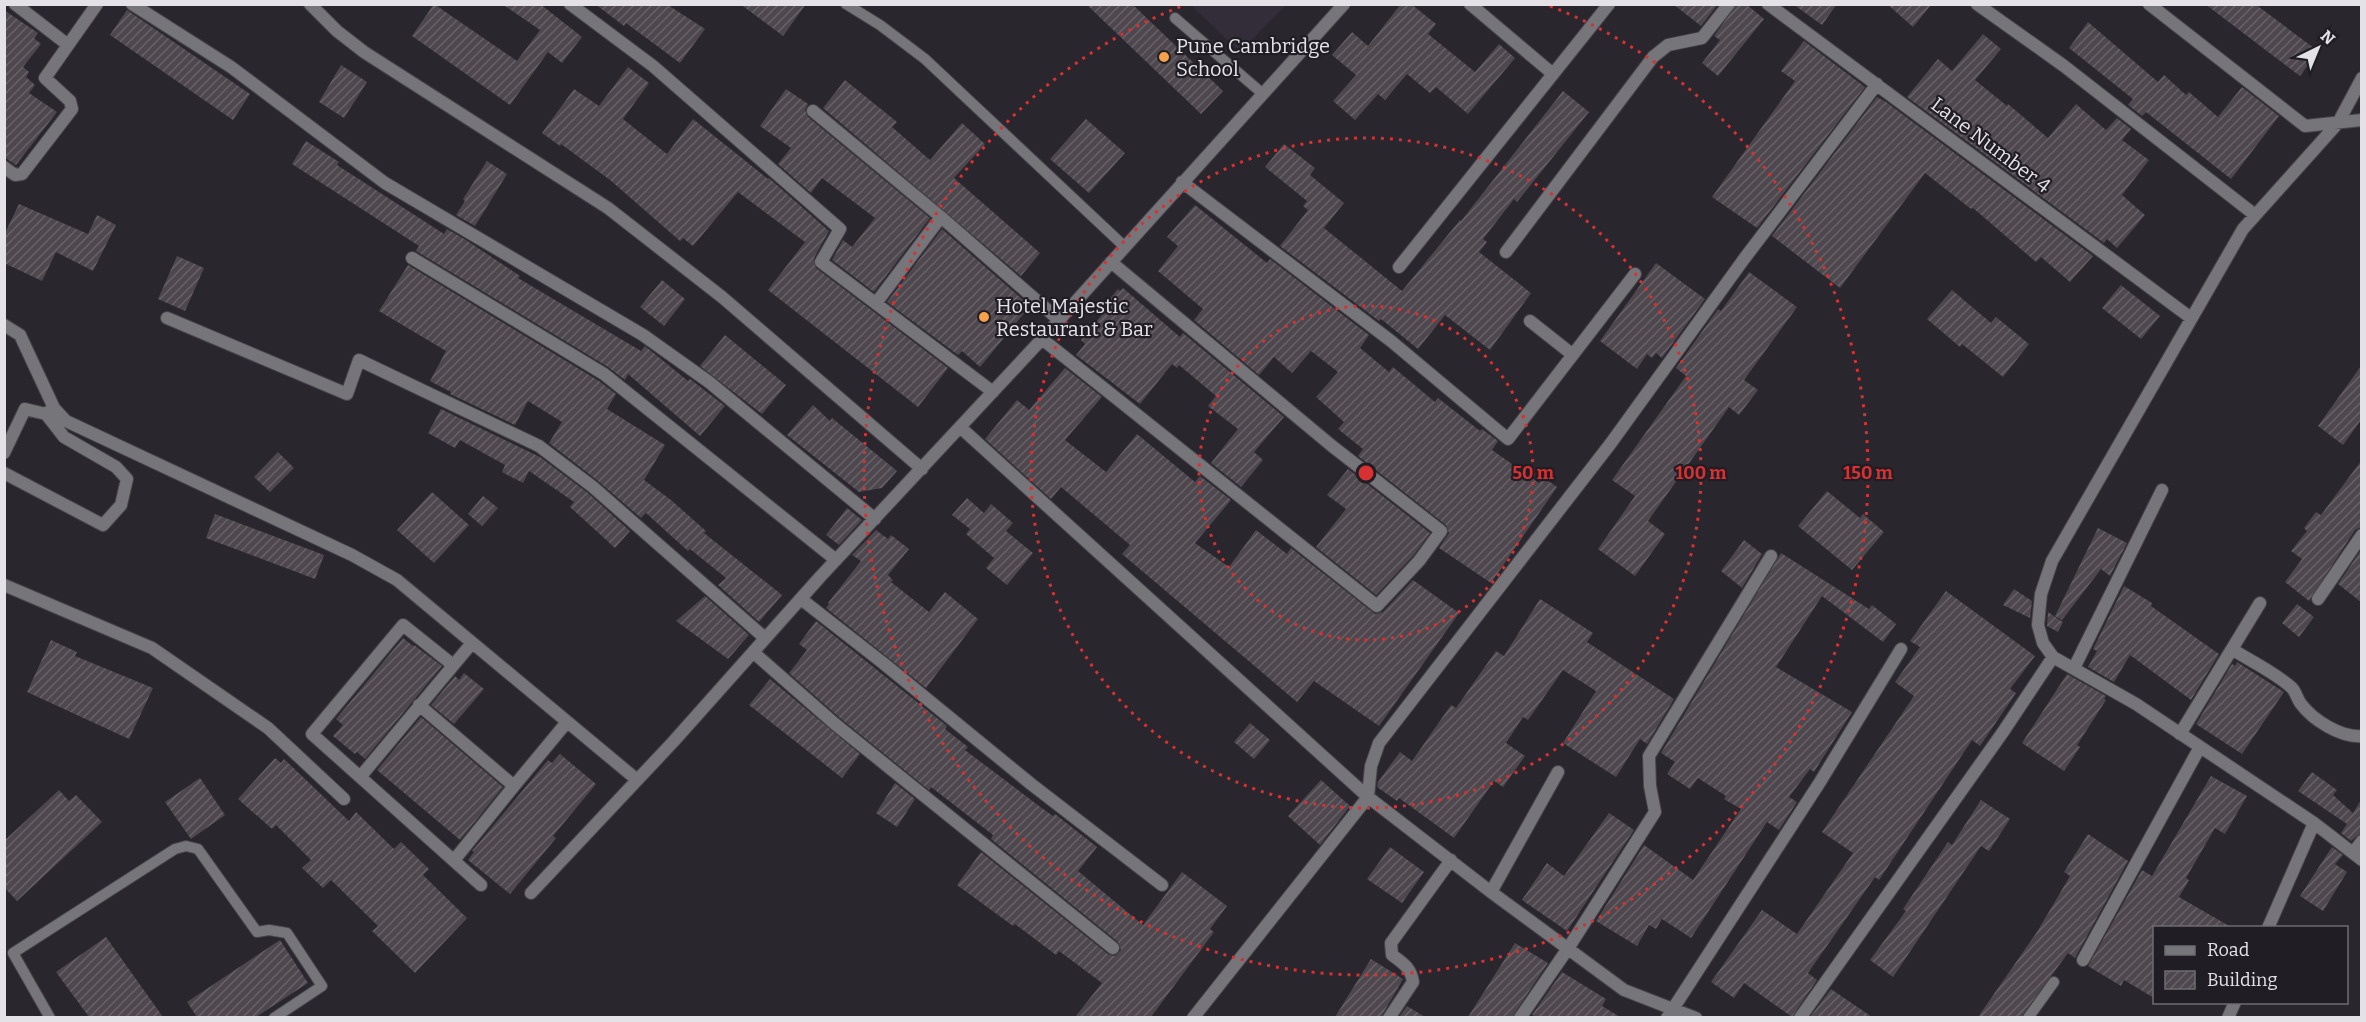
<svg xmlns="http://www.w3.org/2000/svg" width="2366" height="1022" viewBox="0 0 2366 1022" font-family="Bitter,serif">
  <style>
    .built { fill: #332d3a }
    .building { fill: url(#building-hatch) }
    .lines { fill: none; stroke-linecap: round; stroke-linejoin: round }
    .lane-casing { stroke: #48444c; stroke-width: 12 }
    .street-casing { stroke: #48444c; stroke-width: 14 }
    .lane { stroke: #76767a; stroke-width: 10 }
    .street { stroke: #76767a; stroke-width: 12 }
    .ring { fill: none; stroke: #d73132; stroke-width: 3; stroke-dasharray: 3 6 }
    .poi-dot { fill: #f7a14a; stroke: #201d24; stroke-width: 2 }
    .labels { text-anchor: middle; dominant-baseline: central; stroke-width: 4.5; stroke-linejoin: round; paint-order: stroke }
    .poi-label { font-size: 20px; fill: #e4e2e7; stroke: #201d24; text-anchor: start }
    .street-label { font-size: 20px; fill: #e4e2e7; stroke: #201d24 }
    .centre { fill: #d73132; stroke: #201d24; stroke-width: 3 }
    .ring-label { font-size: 18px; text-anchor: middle; font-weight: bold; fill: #d73132; stroke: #201d24; stroke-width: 4.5; stroke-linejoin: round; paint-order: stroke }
  </style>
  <defs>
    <pattern id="building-hatch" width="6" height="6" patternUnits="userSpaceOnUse" patternTransform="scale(1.5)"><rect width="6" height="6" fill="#4e474e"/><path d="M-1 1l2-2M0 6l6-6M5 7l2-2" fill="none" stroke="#676168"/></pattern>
  </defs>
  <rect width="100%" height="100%" fill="#2a262e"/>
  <path class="built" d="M1191,5h95l-46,47z"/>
  <path class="building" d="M434,4l83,57 23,-31 -38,-26h38l42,33 -20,26 -14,-11 -38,53 -98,-69z
    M595,4l73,1 37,24 -25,34 -54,-40 -2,3z
    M740,4h66l-23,32z
    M1086,4h46l91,87 -22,23z
    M1401,4h10l25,20 -8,10 47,38 24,-28 16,14 -47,56 -32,-27 -6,6 -23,-19 -22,26 -7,-6 -23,26 -22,-19 23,-26 -24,-20 20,-23 16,14z
    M1673,4h45l-17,22z
    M1737,4h9l18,15 -46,57 -16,-13 18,-23 -6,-4z
    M1793,4h44l-15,21z
    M1887,4h45l-19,23z
    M2205,4h50l63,47 -18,25z
    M4,10l34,23 -4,5 7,6 -18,23 6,5 -3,5 9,8 -6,8 28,19 -41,53 -12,-8z
    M127,10l123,84 -17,26 -123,-85z
    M2088,22l70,60 6,-7 22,20 3,-3 29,25 24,-30 37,29 -48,63 -85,-67 -4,4 -14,-11 5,-6 -64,-51z
    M1983,34l18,15 -26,31 32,26 1,-2 40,34 28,-34 30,26 11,-12 14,11 -9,11 27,20 -27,35 23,20 -28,33 -10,-9 -3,4 -197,-146 31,-38 14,12z
    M1804,41l61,46 -108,141 -45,-31 83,-116 -14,-10z
    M341,65l26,17 -23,36 -25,-16z
    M628,67l21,16 -26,36 44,35 26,-35 75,60 1,-1 60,53 -15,27 2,10 132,100 -30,39 -150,-117 37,-48 -67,-50 -45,54 -10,-8 -3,3 -70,-61 -49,-36 -1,2 -18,-13 32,-44 25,17z
    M845,80l52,42 -5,5 38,33 32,-37 23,21 -31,34 86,75 -19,23 -198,-168z
    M786,89l22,15 -3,6 3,7 122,101 -56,74 -42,-32 11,-20 9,7 23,-29 -53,-40 -11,15 -33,-29 13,-16 -31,-22z
    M1563,91l26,21 -72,90 -3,-3 -31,40 4,3 -8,10 52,41 -41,57 -45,-35 -27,34 -37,-30 -2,2 -99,-75 28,-36 -5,-4 4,-5 -42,-34 19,-23 31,24 -5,7 34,28 -20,25 78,63 58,-71 1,1z
    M1877,97l9,5 207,154 -23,26 -29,-25 -5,5 -63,-54 -2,1 -46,-36 -85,115 -68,-52z
    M1086,119l39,34 -36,40 -39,-34z
    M306,141l33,21 -2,3 107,69 3,-5 19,11 54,36 -2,2 123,73 4,-5 43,35 2,-2 35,27 -25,30 -72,-62 -3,6 -17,-13 -192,-116 3,-5 -127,-82z
    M487,161l20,13 -32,52 -19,-11 9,-14 -2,-2z
    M19,204l69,30 9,-19 19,10 -23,46 -37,-19 -14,29 -38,-18v-28z
    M1195,205l72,58 3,-4 99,76 -9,13 29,24 4,-5 42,35 3,-4 42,33 2,-2 16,12 -6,9 47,33 4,-6 14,10 -66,96 -52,-35 10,-15 -3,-8 -88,-69 5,-7 -25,-20 6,-7 -28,-25 22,-25 -27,-21 -19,22 -18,-16 -15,18 -65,-55 9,-11 -45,-38 20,-25 -11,-9z
    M942,229l88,77 -50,61 -18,-16 -4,4 -71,-53z
    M177,256l27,12 -19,43 -27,-12z
    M1656,263l49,36 -43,59 -6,-5 -4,5 -5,-4 -10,15 -37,-28z
    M408,265l191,116 17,13 -9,15 58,36 -21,35 27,20 35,31 -2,2 78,62 -23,27 -41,-37 8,-7 -36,-29 -2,2 -42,-38 -5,5 -43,-37 -49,-38 13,-21 -34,-21 -13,24 -65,-31 1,-2 -21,-11 16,-30 -67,-40z
    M1749,272l48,35 -53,73 14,10 -19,25 -10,-8 -81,114 17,13 -30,42 -37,-27 37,-53 -23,-16 74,-104 -10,-8 42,-59 3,2z
    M662,280l23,19 -21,27 -24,-19z
    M2121,285l39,31 -19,23 -39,-31z
    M1123,288l57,49 3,-4 101,84 -30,35 9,8 -22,27 -30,-24 27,-34 -30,-23 8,-10 -37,-31 -2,3 -5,-4 -32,40 -64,-49 9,-11 -4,-4 29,-35 -3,-3 11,-13 2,2z
    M1952,290l39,33 5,-6 33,27 -26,33 -41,-33 -2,3 -33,-28z
    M725,335l61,50 -24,29 -62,-48z
    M2361,366v54l-18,25 -25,-19z
    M1065,368l37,29 -37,43 41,32 31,-38 58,48 5,-6 31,24 -36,43 34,24 27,-37 31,24 4,-6 84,66 8,-2 30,-32 46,33 -80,113 -65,-45 -17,21 -175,-148 8,-9 -69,-58 -10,12 -66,-60 32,-39 12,10z
    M813,405l17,16 2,-3 65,53 -15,17 -23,4 -72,-57z
    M441,409l99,48 48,36 42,38 -15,17 -45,-41 4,-5 -45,-31 -6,12 -21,-11 3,-7 -45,-25 -5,8 -27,-15z
    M278,452l16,16 -24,24 -16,-15z
    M2361,461v66l-6,3 -46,71 -24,-19 17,-23 -11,-8 16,-20 -3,-3 12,-16 5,3z
    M1348,469l82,64 -17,23 -37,39 -60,-48 30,-38 -19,-14z
    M1827,491l33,27 3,-4 21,18 -32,38 -54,-44z
    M432,492l37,33 -35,38 -37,-33z
    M483,496l15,12 -16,18 -14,-12z
    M967,498l17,15 7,-9 22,19 -7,8 27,22 -26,32 -21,-17 8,-10 -28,-24 4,-5 -18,-14z
    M847,508l15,12 -23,25 -13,-10z
    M215,514l109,41 -9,24 -109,-41z
    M2098,528l29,15 -17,33 -9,-7 -39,51 -7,-4z
    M876,530l12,9 3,-4 18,14 -21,26 5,5 -2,2 38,30 16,-20 33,27 -52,69 -100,-80 3,-4 -1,-1 33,-42 -9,-6z
    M1744,540l18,14 -20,34 -21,-17z
    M2361,550v52l-23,-18z
    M1781,553l88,56 3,-4 24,19 -13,18 -61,-46 -46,71 76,45 -38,60 -4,-3 -21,28 8,5 -18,28 -12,-8 -76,116 -29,-19 -6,10 -7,-4 -12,21 -41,-25 48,-76 49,35 48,-71 -17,-10 2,-3 -28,-18 -8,11 -23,-15 8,-12 -14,-9z
    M2124,586l28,17 -1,3 68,48 -28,46 -61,-45 -16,27 -26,-15 9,-16 -4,-2z
    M2014,589l18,12 -2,17 -27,-13z
    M1946,591l89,65 -25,33 6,4 -36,53 -8,-6 -93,140 -4,-3 -67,96 9,7 -25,37 -48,-34 -10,15 -23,-16 51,-72 35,24 56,-81 -31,-21 92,-136 -19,-14 25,-35 -10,-6z
    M705,596l44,39 -21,24 -52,-38z
    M1540,599l53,34 -6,9 87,57 -27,45 -7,-5 -24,38 -53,-34 33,-52 -33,-21 -35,50 -5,-3 -17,26 19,13 -22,31 -9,-6 -40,57 -55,-40 -2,3 -20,-14 1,-5 22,-30 12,9 39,-56 5,3 40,-57 8,5z
    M2297,604l17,13 -15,20 -17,-14z
    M2048,612l15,10 -5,10 -11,-6z
    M816,621l131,105 -2,3 23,18 -3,3 74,56 14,10 2,-2 42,33 -19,24 65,54 39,-53 45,34 -17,23 4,3 -63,85h-76l27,-34 -43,-32 -3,4 -41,-31 -2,2 -56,-41 24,-33 127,102 7,2 6,-6 -3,-8 -127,-103 2,-4 -62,-48 -2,3 -89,-72 -51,-45 18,-23 -8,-6z
    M403,638l10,8 1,-1 28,21 -77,93 -8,-7 -2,2 -22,-18 10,-11 -7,-6z
    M51,640l26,12 -2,4 78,32 -24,51 -102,-47z
    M2237,662l47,30 -42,62 -46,-30 36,-60 3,2z
    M464,673l20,16 -30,35 -23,-19 24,-29 4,4z
    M2067,674l39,22 -2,3 2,1 -29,45 3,2 -16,24 -42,-28z
    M770,679l90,75 -18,24 -93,-73z
    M421,717l82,70 -43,53 -83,-70z
    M1250,723l20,17 -16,19 -20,-17z
    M560,754l36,30 -43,52 3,2 -46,56 -42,-34 6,-8 -2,-1 76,-91 4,3z
    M275,758l6,5 3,-4 65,62 7,-9 38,37 7,-7 28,27 -6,6 44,43 -52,55 -43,-42 6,-5 -47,-46 -8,8 -21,-20 9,-8 -35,-35 -4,4 -34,-30z
    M2312,772l25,18 -4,5 20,18 8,-13v33l-10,8 -10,-8 6,-9 -49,-33z
    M2211,776l36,20 -22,38 -10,-6 -29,50 3,2 -10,17 52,30h-77v71l-30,-18 -3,6 -33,-20 54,-96 10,6z
    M200,778l25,37 -34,24 -26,-37z
    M1321,780l29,26 -30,39 -32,-29z
    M895,783l20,16 -18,28 -21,-14z
    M59,790l10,11 7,-6 26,27 -85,79 -13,-14v-46z
    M1981,800l29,19 -21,32 -8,-5 -88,131 -23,-17 36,-49 -3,-2 45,-67 4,3z
    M1609,813l25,17 -67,101 -45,-31 25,-37 17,13z
    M2088,834l40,27 -53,97 -7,-5 -47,64h-43l59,-85 33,-56 -6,-4z
    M1390,847l34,25 -22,31 -35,-24z
    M2332,847l11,8 -8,9 12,8 -24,39 -23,-15z
    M106,937l57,80h-74l-33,-45z
    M280,940l28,43 -52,34h-59l-10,-15z
    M1515,943l33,20 -36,54h-44z
    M1371,959l32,20 -22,38h-46z
    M1562,972l44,27 -4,7 18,11h-83l-5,-2z
    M1831,989l41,28h-62z
    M1407,1006l18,11h-26z"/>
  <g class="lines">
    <defs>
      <path id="lane" d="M846,4l34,21 45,34 200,188
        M1175,18l88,76
        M50,1018l-37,-65 162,-104 11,-3 12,3 59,83 12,-2 18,3 35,53 -48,32
        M2028,1018l26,-36"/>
      <path id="street" d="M15,4l53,41
        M132,4l99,63 154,116 258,152 66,47 166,137
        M310,4l27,27 27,21 244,156 114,89 200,172
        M570,4l83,62 187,163 -19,33 172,130
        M1470,4l83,70
        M1768,4l423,314
        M1977,4l87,62 191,149
        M2149,4l156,122 57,-6
        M2362,78l-24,45 -95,106 -191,332 -11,33 -3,31 5,18 10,14 83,47 178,119 48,37
        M813,111l128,106 118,103
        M4,167l11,8 7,-1 50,-65 -2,-8 -25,-23 52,-74
        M1182,182l209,159 117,98 127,-165
        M1506,252l147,-195 15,-12 34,-7 27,-34
        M412,258l192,116 232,186
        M1399,267l210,-263
        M876,303l65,-86
        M167,318l180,76 12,-34 180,86 54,41 172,151
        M1530,321l43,34
        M4,325l16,10 34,73 12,13 286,134 45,25 239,199
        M1042,339l335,267 42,-45 22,-30 -109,-85 -221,-184
        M960,427l408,370 123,95 133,98 72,28
        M4,453l21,-44 21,5 5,-4
        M4,473l99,52 18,-20 6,-26 -11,-12 -52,-30 -18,-23
        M4,585l148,63 116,80 76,71
        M801,599l82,64 148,121 131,101
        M2318,599l44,-64
        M2232,649c18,12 44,24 60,39 4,4 5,11 9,16 12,16 40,34 61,32
        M753,652l82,72 278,224
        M453,665l-50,-40 -91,109 169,151
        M2074,668l88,-178
        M419,705l95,81 -59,73
        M2180,734l80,-131
        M361,776l111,-133
        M514,786l53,-64
        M2353,853l9,-12
        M1491,892l67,-120
        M531,893l142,-151 147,-165 222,-238 302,-335
        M2268,928l46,-105
        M2083,960l117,-213
        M1193,1018l175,-221 3,-31 8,-23 232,-300 133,-184 133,-175
        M1389,1018l24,-36c-2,-14 -10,-19 -21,-27l-1,-12 60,-83
        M1520,1018l49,-71 86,-135 -5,-26 -1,-30 122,-200
        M1667,1018l153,-236 81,-133
        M1800,1018l203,-286 50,-75
        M2228,1018l7,-16"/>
    </defs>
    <use href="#lane" class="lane-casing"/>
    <use href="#street" class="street-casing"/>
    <use href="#lane" class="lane"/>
    <use href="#street" class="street"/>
  </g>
  <g class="ring">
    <circle cx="1366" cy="473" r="167"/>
    <circle cx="1366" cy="473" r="335"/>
    <path d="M1550 6A502 502 0 1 1 1182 6"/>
  </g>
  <g class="poi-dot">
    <circle cx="1164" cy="57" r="6"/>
    <circle cx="984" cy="317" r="6"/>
  </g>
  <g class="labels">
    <g class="poi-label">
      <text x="1176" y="46">Pune Cambridge<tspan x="1176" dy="23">School</tspan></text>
      <text x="996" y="306">Hotel Majestic<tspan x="996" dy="23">Restaurant &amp; Bar</tspan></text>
    </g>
    <g class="street-label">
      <text transform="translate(1991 145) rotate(37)">Lane Number 4</text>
    </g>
  </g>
  <circle cx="1366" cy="473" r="9" class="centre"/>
  <g class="ring-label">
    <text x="1533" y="479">50 m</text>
    <text x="1701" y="479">100 m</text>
    <text x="1868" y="479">150 m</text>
  </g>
  <rect width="2366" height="1022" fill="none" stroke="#e4e2e7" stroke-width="12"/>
  <rect x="2153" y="926" width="195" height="78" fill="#201d24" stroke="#6e6c72" stroke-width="1.5"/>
  <rect x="2165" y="946" width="30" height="9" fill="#76767a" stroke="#6e6c72" stroke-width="1.5"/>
  <text x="2207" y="956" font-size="18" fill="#e4e2e7">Road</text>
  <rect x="2165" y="971" width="30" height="18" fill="url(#building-hatch)" stroke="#6e6c72" stroke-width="1.5"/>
  <text x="2207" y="986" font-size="18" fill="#e4e2e7">Building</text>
  <g transform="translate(2318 48) rotate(43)" stroke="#201d24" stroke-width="4.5" paint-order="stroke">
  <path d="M0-4.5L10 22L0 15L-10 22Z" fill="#e4e2e7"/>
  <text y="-9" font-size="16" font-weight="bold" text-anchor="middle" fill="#e4e2e7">N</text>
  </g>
</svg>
